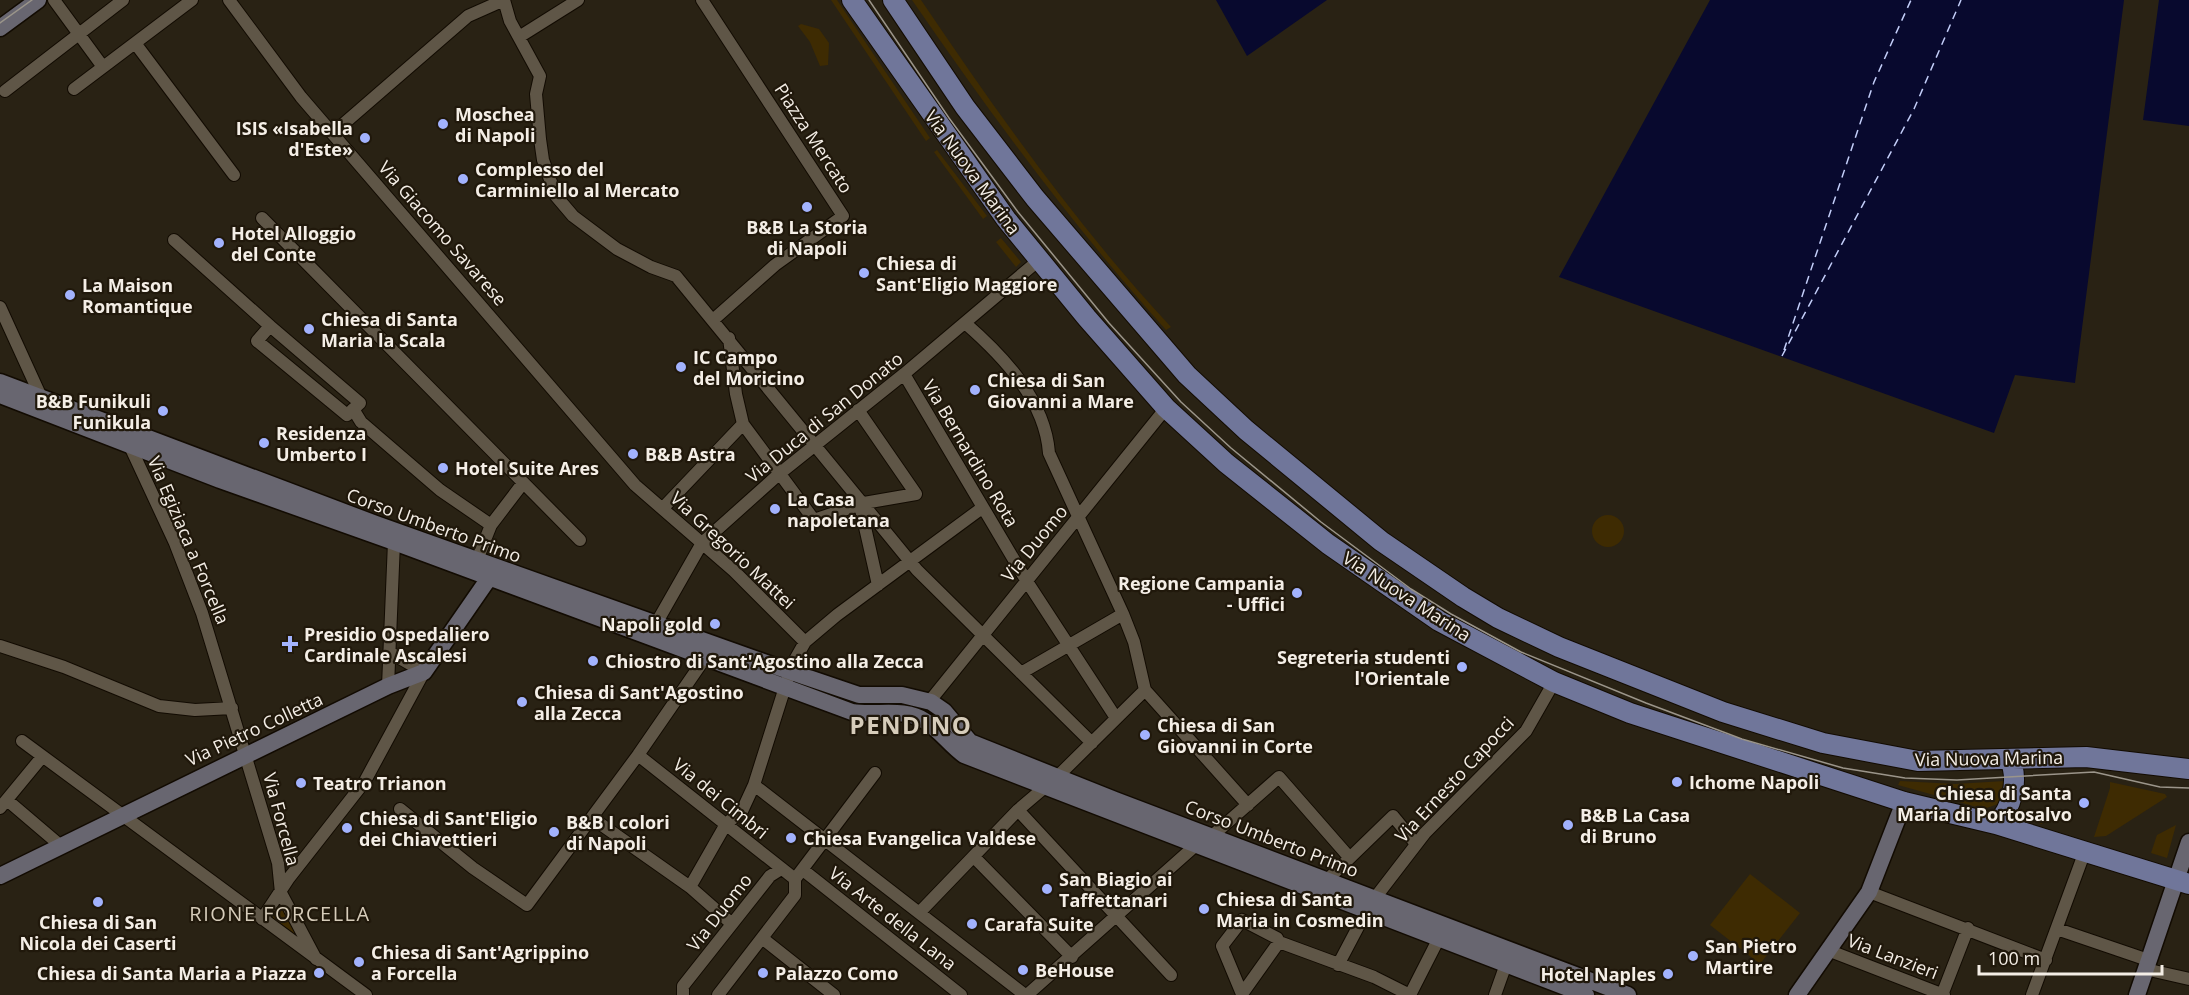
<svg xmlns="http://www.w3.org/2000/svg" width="2189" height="995" viewBox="0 0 2189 995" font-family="'Open Sans',sans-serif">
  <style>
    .green { fill: #3e2b02 }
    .water { fill: #08092e }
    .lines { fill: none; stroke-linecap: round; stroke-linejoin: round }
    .ferry { stroke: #c3cef9; stroke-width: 1.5; stroke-dasharray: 8 6; stroke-linecap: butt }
    .street-casing { stroke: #120b02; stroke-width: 14 }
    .secondary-casing { stroke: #120b02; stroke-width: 19 }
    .primary-casing { stroke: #120b02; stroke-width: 22 }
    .street { stroke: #5f5647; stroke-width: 12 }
    .secondary { stroke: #686670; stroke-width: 16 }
    .primary { stroke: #70769a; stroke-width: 20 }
    .tram { stroke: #9b958a; stroke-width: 1.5 }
    .poi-dot { fill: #a2b2fd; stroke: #20180b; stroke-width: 2 }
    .labels { text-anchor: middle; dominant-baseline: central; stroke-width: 4.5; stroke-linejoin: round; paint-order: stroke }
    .poi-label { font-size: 18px; font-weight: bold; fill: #f4eee6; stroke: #20180b; text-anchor: start }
    .street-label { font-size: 18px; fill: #f4eee6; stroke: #20180b }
    .neighbourhood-label { font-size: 20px; letter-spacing: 1.5px; fill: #d6ccba; stroke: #20180b }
    .district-label { font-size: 24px; font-weight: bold; letter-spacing: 1.5px; fill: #d6ccba; stroke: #20180b }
  </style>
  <rect width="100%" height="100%" fill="#292214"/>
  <path class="green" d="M831,0h6l93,138 -4,3z
    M912,0h9c77,114 156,226 250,327l-5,3c-93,-104 -175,-215 -254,-330z
    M801,24l18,5 10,14 -1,22 -8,1 -10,-24 -12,-16z
    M937,150l50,66 -4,3 -49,-67z
    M1001,238l20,24 -5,5 -20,-25z
    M1592 531a16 16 0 1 1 32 0a16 16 0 1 1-32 0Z
    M1900,781l55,3 50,-3 -7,23 -14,5 -86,-24z
    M2110,782l55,12 2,3 -61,39 -12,1 16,-49z
    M2018,808l26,9 -2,7 -22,-7z
    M2176,825l-9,33 -16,-5 6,-18z
    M1750,874l50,39 -40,51 -50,-39z
    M283,904l24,44 -37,-27z"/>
  <path class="water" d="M1216,0h111l-80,56z
    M1710,0h414l-49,383 -60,-8 -21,58 -435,-156z
    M2159,0h30v126l-46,-6z"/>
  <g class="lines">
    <path class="ferry" d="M1784,350l90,-268 37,-82
      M1782,356l132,-247 47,-109"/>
    <defs>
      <path id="street" d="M54,0l49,67
        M229,0l72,97 334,388 99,86 71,71
        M504,0l6,21 30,55 -4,18 4,45 3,21 13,36 17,20 44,33 34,18 25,9 241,294 175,173
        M702,0l141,216 -68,49 -62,55
        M519,37l59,-37
        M135,43l99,132
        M74,89l118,-89
        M5,91l118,-91
        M333,133l135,-117 36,-16
        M262,218l318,322
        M174,240l96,86
        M0,307l41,90
        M965,323c38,33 80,77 84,130l74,161 11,28 11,48 103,115
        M270,326l90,77 -13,12 -90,-74z
        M729,338l7,56 7,30 71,96 50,-17 52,-9 -58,-84
        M904,374l122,206 90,138
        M353,409l8,13 79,68 51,35
        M129,444l46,99 27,70 76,250 3,30 35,66
        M860,505l18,80
        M663,508l80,-84
        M477,560l14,-35 32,-42
        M657,622l45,-79 77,-69 125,-100 135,-114
        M0,646l64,21 95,39 36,4 37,-2
        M1021,673l102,-59
        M388,686l6,-144
        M929,702l237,-294
        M22,741l344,254
        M638,755l157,124
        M754,785l271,210
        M7,800l54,46
        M0,808l42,-51
        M400,809l73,59 54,37 111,-150 67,-97
        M1018,810l153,165
        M592,818l98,69 42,37
        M1212,836l67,-59 70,80
        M974,857l98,100
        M803,870l158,125
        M1327,880l66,-64 23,28
        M690,887l36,-63 16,-13 12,-26 38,-120 13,-23 32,-27 145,-107
        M1869,892l177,68
        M1375,898l50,-65 101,-102 28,-49
        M919,913l99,-103 40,-34 87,-86
        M262,919l27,-41 76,-97 59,-109 -35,-20
        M2057,929l91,31
        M762,938l72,57
        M1830,951l114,44
        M1338,965l29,-55
        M2145,969l44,10
        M1242,994l-20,-48 20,-26 35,18 2,4 95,35 36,18 29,-57
        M1242,994l37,-52
        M683,995v-9l87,-110 11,-7
        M718,995l77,-100v-16l80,-106
        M1027,995l169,-150
        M1495,995l11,-31
        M1942,995l26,-67
        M2032,995l53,-144"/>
      <path id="secondary" d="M0,28l38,-28
        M0,382l376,142 427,152 56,19h43l29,7 13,9 26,31 145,58 513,195
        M0,395l220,85 174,62 458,170c23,4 53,-5 73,9 15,9 25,24 39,34l622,240
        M0,876l388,-190 36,-14 65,-94
        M1797,995l72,-103 35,-90
        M2137,995l52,-153"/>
      <path id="primary" d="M852,0l154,219 81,99 79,90 60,55 102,81 111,77 115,61 76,31 274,89 92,22 193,60
        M893,0l72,107 70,91 152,177 59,55 135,111 82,56 35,21 61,29 164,65 100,31 95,18 168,-4 103,12
        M1996,824c16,-15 23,-44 14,-64"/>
    </defs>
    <use href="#street" class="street-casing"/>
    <use href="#secondary" class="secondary-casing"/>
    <use href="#primary" class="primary-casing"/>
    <use href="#street" class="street"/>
    <use href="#secondary" class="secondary"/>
    <use href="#primary" class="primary"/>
    <path class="tram" d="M869,0l80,118 69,94 91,111 72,79 50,46 90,74 90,67 40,25 70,38 125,51 96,36 101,29 62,10 52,2 137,-8 66,15 29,1
      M0,23l32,-23"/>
  </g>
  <g class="poi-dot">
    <circle cx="443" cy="124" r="6"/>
    <circle cx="365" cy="138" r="6"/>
    <circle cx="463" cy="179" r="6"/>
    <circle cx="807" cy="207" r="6"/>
    <circle cx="219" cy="243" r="6"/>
    <circle cx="864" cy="273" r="6"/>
    <circle cx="70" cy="295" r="6"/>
    <circle cx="309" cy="329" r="6"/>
    <circle cx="681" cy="367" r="6"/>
    <circle cx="975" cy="390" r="6"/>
    <circle cx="163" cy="411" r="6"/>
    <circle cx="264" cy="443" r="6"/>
    <circle cx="633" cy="454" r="6"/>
    <circle cx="443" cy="468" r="6"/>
    <circle cx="775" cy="509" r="6"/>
    <circle cx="1297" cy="593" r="6"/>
    <circle cx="715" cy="624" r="6"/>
    <path d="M287 635h6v6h6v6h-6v6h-6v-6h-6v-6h6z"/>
    <circle cx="593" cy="661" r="6"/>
    <circle cx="1462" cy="667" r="6"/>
    <circle cx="522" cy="702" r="6"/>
    <circle cx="1145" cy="735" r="6"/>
    <circle cx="1677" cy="782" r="6"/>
    <circle cx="301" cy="783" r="6"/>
    <circle cx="2084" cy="803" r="6"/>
    <circle cx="1568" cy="825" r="6"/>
    <circle cx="347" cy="828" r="6"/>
    <circle cx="554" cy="832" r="6"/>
    <circle cx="791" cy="838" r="6"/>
    <circle cx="1047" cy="889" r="6"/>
    <circle cx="98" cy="902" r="6"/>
    <circle cx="1204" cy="909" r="6"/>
    <circle cx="972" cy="924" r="6"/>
    <circle cx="1693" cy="956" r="6"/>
    <circle cx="359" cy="962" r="6"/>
    <circle cx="1023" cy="970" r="6"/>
    <circle cx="319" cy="973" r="6"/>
    <circle cx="763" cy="973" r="6"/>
    <circle cx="1668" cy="974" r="6"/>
  </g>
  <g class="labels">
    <g class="poi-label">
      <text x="455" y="114">Moschea<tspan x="455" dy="21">di Napoli</tspan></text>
      <text x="353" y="128" text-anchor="end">ISIS «Isabella<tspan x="353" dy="21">d'Este»</tspan></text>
      <text x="475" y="169">Complesso del<tspan x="475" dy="21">Carminiello al Mercato</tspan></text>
      <text x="807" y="227" text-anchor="middle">B&amp;B La Storia<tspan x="807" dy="21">di Napoli</tspan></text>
      <text x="231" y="233">Hotel Alloggio<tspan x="231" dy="21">del Conte</tspan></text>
      <text x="876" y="263">Chiesa di<tspan x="876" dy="21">Sant'Eligio Maggiore</tspan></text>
      <text x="82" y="285">La Maison<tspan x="82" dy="21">Romantique</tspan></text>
      <text x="321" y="319">Chiesa di Santa<tspan x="321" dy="21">Maria la Scala</tspan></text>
      <text x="693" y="357">IC Campo<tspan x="693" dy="21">del Moricino</tspan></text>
      <text x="987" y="380">Chiesa di San<tspan x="987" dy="21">Giovanni a Mare</tspan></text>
      <text x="151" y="401" text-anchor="end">B&amp;B Funikuli<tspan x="151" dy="21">Funikula</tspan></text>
      <text x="276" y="433">Residenza<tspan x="276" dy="21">Umberto I</tspan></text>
      <text x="645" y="454">B&amp;B Astra</text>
      <text x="455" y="468">Hotel Suite Ares</text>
      <text x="787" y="499">La Casa<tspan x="787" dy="21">napoletana</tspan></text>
      <text x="1285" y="583" text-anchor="end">Regione Campania<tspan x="1285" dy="21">- Uffici</tspan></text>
      <text x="703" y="624" text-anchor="end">Napoli gold</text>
      <text x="304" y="634">Presidio Ospedaliero<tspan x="304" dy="21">Cardinale Ascalesi</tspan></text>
      <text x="1450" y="657" text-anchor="end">Segreteria studenti<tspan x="1450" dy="21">l'Orientale</tspan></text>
      <text x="605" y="661">Chiostro di Sant'Agostino alla Zecca</text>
      <text x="534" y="692">Chiesa di Sant'Agostino<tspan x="534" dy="21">alla Zecca</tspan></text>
      <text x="1157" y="725">Chiesa di San<tspan x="1157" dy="21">Giovanni in Corte</tspan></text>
      <text x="1689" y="782">Ichome Napoli</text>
      <text x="313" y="783">Teatro Trianon</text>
      <text x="2072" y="793" text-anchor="end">Chiesa di Santa<tspan x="2072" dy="21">Maria di Portosalvo</tspan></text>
      <text x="1580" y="815">B&amp;B La Casa<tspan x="1580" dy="21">di Bruno</tspan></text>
      <text x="359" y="818">Chiesa di Sant'Eligio<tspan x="359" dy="21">dei Chiavettieri</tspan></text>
      <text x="566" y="822">B&amp;B I colori<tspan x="566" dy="21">di Napoli</tspan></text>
      <text x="803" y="838">Chiesa Evangelica Valdese</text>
      <text x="1059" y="879">San Biagio ai<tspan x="1059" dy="21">Taffettanari</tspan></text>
      <text x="1216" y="899">Chiesa di Santa<tspan x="1216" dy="21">Maria in Cosmedin</tspan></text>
      <text x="98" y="922" text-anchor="middle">Chiesa di San<tspan x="98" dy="21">Nicola dei Caserti</tspan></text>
      <text x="984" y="924">Carafa Suite</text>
      <text x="1705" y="946">San Pietro<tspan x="1705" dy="21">Martire</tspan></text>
      <text x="371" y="952">Chiesa di Sant'Agrippino<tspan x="371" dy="21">a Forcella</tspan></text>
      <text x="1035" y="970">BeHouse</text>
      <text x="307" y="973" text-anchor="end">Chiesa di Santa Maria a Piazza</text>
      <text x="775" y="973">Palazzo Como</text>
      <text x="1656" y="974" text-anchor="end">Hotel Naples</text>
    </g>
    <g class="street-label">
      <text transform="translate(814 138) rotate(57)">Piazza Mercato</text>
      <text transform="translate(973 172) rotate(54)">Via Nuova Marina</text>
      <text transform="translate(443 233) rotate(49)">Via Giacomo Savarese</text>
      <text transform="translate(824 417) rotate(-39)">Via Duca di San Donato</text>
      <text transform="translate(971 453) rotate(59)">Via Bernardino Rota</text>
      <text transform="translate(434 525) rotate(20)">Corso Umberto Primo</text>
      <text transform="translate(189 540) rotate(67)">Via Egiziaca a Forcella</text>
      <text transform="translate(1034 543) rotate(-51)">Via Duomo</text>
      <text transform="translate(733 550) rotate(43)">Via Gregorio Mattei</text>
      <text transform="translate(1407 596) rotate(33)">Via Nuova Marina</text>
      <text transform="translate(254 729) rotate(-25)">Via Pietro Colletta</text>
      <text transform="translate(1989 758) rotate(-1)">Via Nuova Marina</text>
      <text transform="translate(1454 779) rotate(-47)">Via Ernesto Capocci</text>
      <text transform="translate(721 798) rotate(39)">Via dei Cimbri</text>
      <text transform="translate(282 819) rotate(75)">Via Forcella</text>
      <text transform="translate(1272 838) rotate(21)">Corso Umberto Primo</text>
      <text transform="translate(719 912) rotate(-52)">Via Duomo</text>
      <text transform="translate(893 918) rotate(38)">Via Arte della Lana</text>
      <text transform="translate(1893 956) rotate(21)">Via Lanzieri</text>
    </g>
    <g class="neighbourhood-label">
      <text x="280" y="913">RIONE FORCELLA</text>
    </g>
    <g class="district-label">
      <text x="911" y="724">PENDINO</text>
    </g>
  </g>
  <path d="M1979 965v9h183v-9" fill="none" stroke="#f4eee6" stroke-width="3"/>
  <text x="1988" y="965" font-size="18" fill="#f4eee6" stroke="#20180b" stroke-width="4.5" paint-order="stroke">100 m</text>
</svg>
